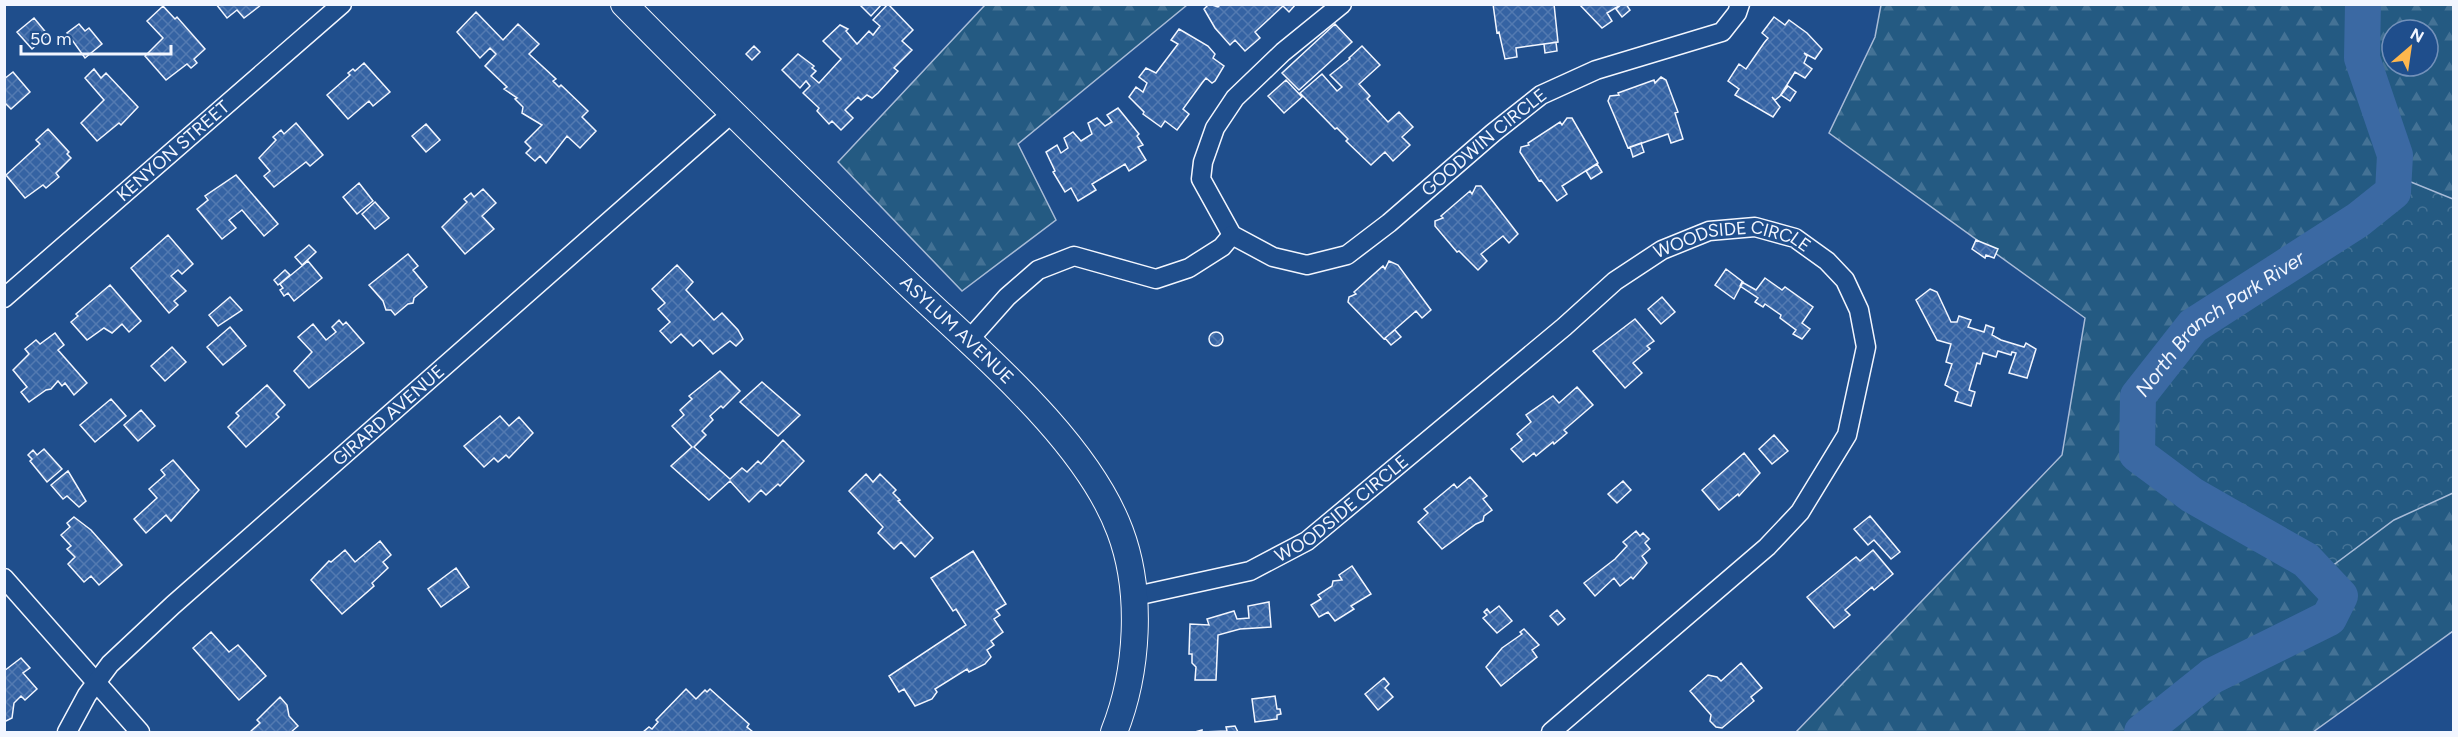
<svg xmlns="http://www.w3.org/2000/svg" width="2458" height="737" viewBox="0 0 2458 737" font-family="Figtree,sans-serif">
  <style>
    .forest { fill: url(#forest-firs); stroke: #a8bbd7; stroke-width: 1.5; fill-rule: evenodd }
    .park { fill: url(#park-crowns); stroke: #a8bbd7; stroke-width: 1.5 }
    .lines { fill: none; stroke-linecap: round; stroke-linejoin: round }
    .river { stroke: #3b69a3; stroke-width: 36 }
    .building { fill: url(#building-cross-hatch); stroke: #f2f6ff; stroke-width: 1.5 }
    .minor-casing { stroke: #f2f6ff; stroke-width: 21 }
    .secondary-casing { stroke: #f2f6ff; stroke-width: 28 }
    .minor { stroke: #1f4e8c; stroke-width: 18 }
    .secondary { stroke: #1f4e8c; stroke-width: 26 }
    .labels { text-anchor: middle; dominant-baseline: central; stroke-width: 4.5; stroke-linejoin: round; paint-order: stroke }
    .street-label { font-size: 18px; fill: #f2f6ff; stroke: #1f4e8c }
    .water-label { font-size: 20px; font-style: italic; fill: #f2f6ff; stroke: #1f4e8c }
  </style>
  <defs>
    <pattern id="forest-firs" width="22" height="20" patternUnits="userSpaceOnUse" patternTransform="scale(1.5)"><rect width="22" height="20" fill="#245a82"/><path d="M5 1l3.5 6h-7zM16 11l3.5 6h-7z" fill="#447295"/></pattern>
    <pattern id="park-crowns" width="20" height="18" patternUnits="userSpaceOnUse" patternTransform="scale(1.5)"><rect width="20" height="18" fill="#245a82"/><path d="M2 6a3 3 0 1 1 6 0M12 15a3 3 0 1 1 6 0" fill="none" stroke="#447295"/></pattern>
    <pattern id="building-cross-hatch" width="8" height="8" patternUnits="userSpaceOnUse" patternTransform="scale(1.5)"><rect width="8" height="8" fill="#3563a3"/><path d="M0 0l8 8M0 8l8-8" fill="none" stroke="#537ab1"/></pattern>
  </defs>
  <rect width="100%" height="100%" fill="#1f4e8c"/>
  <path class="forest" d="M985,5h202l-169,139 38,76 -94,71 -124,-129z
    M1881,5h572v626l-140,101h-517l266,-277 23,-137 -256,-185 46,-96zM2392,30h36v36h-36z"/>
  <path class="park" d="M2401,178l52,21v294l-59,27 -74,55 -23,-21 -45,-35 -68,-31 -23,-15 -20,-26 -10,-32 7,-22 12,-23 34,-37 193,-122 16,-18z"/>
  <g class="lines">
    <path class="river" id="s1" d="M2142,732l70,-56 117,-58 11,-22 -34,-36 -114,-65 -55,-41 1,-58 55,-70 165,-106 35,-28 2,-37 -33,-97 1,-54"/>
  </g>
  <path class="building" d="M216,4h45v1l-17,13 -7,-8 -10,8z
    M859,4h23l-11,12z
    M888,4l25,26 -11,11 10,9 -18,18 4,3 -20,22 -6,5 -5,-3 -6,5 -3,-3 -13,13 8,8 -12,12 -9,-9 -3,3 -12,-13 2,-3 -16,-15 7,-7 -4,-5 -6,7 -18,-18 16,-16 16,12 -2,2 4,3 -5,5 8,7 22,-24 -18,-18 17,-16 8,4 -2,2 11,13 12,-13 4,4 7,-9 -7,-6z
    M1209,4l9,3 3,-3h75l-7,8 -6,-6 -28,26 5,6 -15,13 -10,-11 -5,5 -15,-17 -11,-19z
    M1493,4h61l4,38 -42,6 1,9 -12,2 -6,-27 -2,1z
    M1579,4h43l-15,9 5,8 -10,7z
    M1622,4h4l4,6 -8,7 -6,-8z
    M163,6l12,13 2,-2 28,32 -11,10 3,4 -6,5 -4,-4 -21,16 -21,-24 18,-18 -16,-17z
    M476,12l27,28 15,-16 21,20 -10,10 27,25 -3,2 6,6 2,-2 27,26 -6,6 14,14 -16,17 -13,-12 -21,27 -6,-7 -5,5 -9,-8 5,-5 -6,-6 17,-17 -20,-12 1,-6 -8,-8 2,-1 -13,-9 3,-2 -22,-21 11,-12 -6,-6 -10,10 -23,-26z
    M1774,17l11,8 4,-5 18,13 15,16 -7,10 -11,-6 3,3 -3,7 8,6 -7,9 -10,-6 -15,24 -5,4 -3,-3 8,10 -7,10 -38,-22 4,-6 -11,-8 11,-17 7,5 18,-26 4,-5 -6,-5z
    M34,18l14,17 -16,14 -15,-17z
    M79,24l6,7 4,-3 13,16 -17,14 -18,-25z
    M1335,24l17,18 -53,48 -17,-17z
    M1179,29l29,17 7,8 -2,4 11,8 -9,15 -3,2 -6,-5 -4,5 -19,26 6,5 -12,16 -12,-9 -4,6 -18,-13 1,-2 -15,-15 7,-10 7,5 4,-9 -8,-6 7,-9 10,5 22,-29 -7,-4z
    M1556,42l1,9 -12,2 -1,-9z
    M754,46l6,6 -8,8 -6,-6z
    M1362,46l18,19 -21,19 11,12 -3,3 21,23 11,-10 14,15 -11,10 8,8 -17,16 -8,-9 -14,13 -25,-24 2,-2 -11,-11 -2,1 -35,-36 22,-19 15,17 5,-4 -12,-12 20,-16 -1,-1z
    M364,63l26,29 -17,14 -4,-5 -21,18 -21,-24 23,-20 -2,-2 5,-4 2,2z
    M94,69l7,9 5,-5 32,34 -17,18 -2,-2 -22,18 -16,-18 23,-23 -19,-22z
    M13,72l17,20 -19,17 -7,-7v-23z
    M1661,77l5,3 12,32 -3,1 8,26 -12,4 -3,-9 -40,14 -20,-47 2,-5 9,-1 -1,-2 36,-13 1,3z
    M1286,80l16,17 -18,16 -16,-17z
    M1788,86l8,6 -6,9 -9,-6z
    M1118,108l21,26 -2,2 6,9 -5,2 8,13 -17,11 -4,-7 -33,20 4,6 -18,11 -7,-13 -6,4 -12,-20 2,-1 -9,-19 11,-7 4,8 7,-5 -4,-10 9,-6 8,9 11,-7 -4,-11 9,-5 8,8 7,-4 -5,-7z
    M1567,118h5l26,45 -36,23 5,8 -10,7 -16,-21 -2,1 -19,-29 1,-5 8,-2 -1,-2 32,-21 2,3z
    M296,123l27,32 -13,11 -4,-4 -32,25 -10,-11 6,-5 -11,-13 17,-18 -3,-3 8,-7 3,4z
    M426,124l14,16 -14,12 -14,-16z
    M48,129l21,23 -2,2 4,4 -15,15 3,4 -13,11 -3,-3 -18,13 -19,-23 34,-31 -4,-4z
    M1641,143l3,9 -11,5 -3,-10z
    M1597,164l5,8 -11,7 -5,-8z
    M236,175l42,49 -14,12 -22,-26 -13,10 7,8 -14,11 -25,-30 11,-9 -3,-4z
    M359,183l14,18 -16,13 -14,-17z
    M1476,186h5l37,48 -9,9 -6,-7 -22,18 6,7 -9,9 -19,-19 -2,1 -22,-26v-5l8,-3 -2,-2 29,-25 2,3z
    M483,189l13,14 -14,13 12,13 -29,25 -23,-27 25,-25 -3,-3 7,-6 3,4z
    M375,202l14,16 -14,11 -13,-15z
    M168,235l25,29 -11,10 -4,-4 -7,6 15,15 -12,10 4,4 -9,8 -38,-45z
    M1976,240l22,9 -4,9 -8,-3 -1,3 -13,-9z
    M309,245l7,7 -14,13 -7,-8z
    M408,254l10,12 -5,4 14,17 -13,11 -1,5 -5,1 -13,11 -4,-5h-5l-3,-9 -14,-16z
    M308,261l14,17 -28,23 -6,-8 -4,3 -4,-6 3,-2 -3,-4z
    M1389,261l9,4 33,45 -9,8 -6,-7 -32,28 -36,-37 1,-5 7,-3 -2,-2 29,-26 2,3z
    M677,265l16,17 -7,8 28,30 8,-7 16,17 5,9 -7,7 -6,-5 -17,13 -13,-14 -7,6 -12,-12 -10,9 -11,-12 10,-9 -12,-13 7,-6 -13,-14z
    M1726,269l17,13 -9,17 -19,-14z
    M285,270l5,5 -12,10 -4,-5z
    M1765,278l17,12 3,-3 28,20 -11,16 8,6 -8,10 -9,-5 3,-4 -16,-12 1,-3 -16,-11 -2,3 -8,-5 3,-4 -18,-12 2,-4 14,8z
    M110,285l31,36 -12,11 -7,-8 -10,9 -8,-5 -17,12 -16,-18 7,-6 -2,-2z
    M1930,289l7,3 14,30h6l2,-6 12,4 -3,7 16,5 2,-7 8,3 -2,7 9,5 23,7 2,-4 10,6 -9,29 -18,-5 7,-20 -4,-1 -1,3 -13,-4 -2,6 -13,-4 -3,11 -3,-1 -8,27 6,2 -4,14 -16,-5 3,-9 -13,-7 7,-21 -6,-2 5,-18 -14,-4 -21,-40z
    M230,297l12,13 -24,16 -9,-11z
    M1662,297l13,15 -14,12 -13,-15z
    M1635,319l19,22 -7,5 3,3 -17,14 9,10 -17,15 -32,-37z
    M339,320l4,5 3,-3 18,21 -55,45 -15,-17 18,-19 -14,-15 15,-13 13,16 10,-8 -4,-5z
    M230,327l16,19 -23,19 -16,-18z
    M1395,330l6,7 -10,8 -6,-7z
    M1209 339a7 7 0 1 1 14 0a7 7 0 1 1-14 0Z
    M55,333l9,12 -6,5 29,33 -13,12 -9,-12 -3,3 -4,-5 -7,8 -5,1 -17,12 -8,-10 6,-5 -14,-17 16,-16 -4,-5 11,-9 4,4z
    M172,347l14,15 -21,19 -14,-15z
    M720,371l20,20 -17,17 -2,-2 -11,10 3,4 -11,11 4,4 -12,12 36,32 12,-11 5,4 11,-11 3,3 22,-24 21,21 -24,25 -2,-2 -12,11 -5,-5 -12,12 -19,-21 -21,19 -38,-34 21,-19 -20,-21 12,-11 -4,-5 12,-11 -3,-3z
    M762,382l38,33 -22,21 -38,-34z
    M267,385l18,20 -9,9 3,3 -33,30 -18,-20 11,-11 -3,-3z
    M1577,387l16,18 -29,25 3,3 -13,11 -1,-2 -17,14 -2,-3 -11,9 -12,-13 11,-9 -5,-6 14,-12 -5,-7 27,-19 6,7z
    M111,399l15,17 -31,26 -15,-17z
    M141,410l14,16 -17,15 -14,-16z
    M500,416l9,10 10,-9 14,16 -24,25 -3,-3 -8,7 -4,-4 -10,9 -20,-21z
    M1774,435l14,16 -16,13 -13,-15z
    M44,449l18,20 -15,13 -17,-21 2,-2 -4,-4 5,-5 4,5z
    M1744,453l16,20 -21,23 -1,-2 -19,16 -17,-20z
    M173,460l26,30 -28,31 -5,-6 -20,18 -12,-14 23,-21 -8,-9 16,-14 -4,-5z
    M68,471l18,30 -7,6 -12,-11 -4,3 -12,-14z
    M866,474l7,8 7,-8 16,16 -3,3 7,7 -2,1 35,37 -18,19 -14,-15 -7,7 -16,-16 5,-6 -34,-36z
    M1470,477l17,19 -4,3 9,11 -8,6 -1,5 -7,3 -34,25 -24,-27 10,-9 -4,-4 30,-25 3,4z
    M1623,481l8,9 -14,13 -9,-9z
    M1870,516l30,36 -9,7 -17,-19 -6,5 -14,-16z
    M74,517l17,13 31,35 -23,20 -8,-9 -7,6 -16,-18 7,-7 -8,-8 4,-3 -10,-11 9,-8 -3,-4z
    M1636,531l4,5 3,-3 6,6 -4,4 5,6 -8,7 5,7 -14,16 -2,-2 -11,9 -6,-8 -19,18 -11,-13 31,-24 12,-13 -4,-4z
    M380,541l11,14 -8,7 5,6 -16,15 2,3 -32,28 -31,-34 18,-19 2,1 14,-12 10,12z
    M1873,550l20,24 -19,16 -2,-3 -27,23 5,5 -16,13 -27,-31 45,-37 4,-3 4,4z
    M973,551l33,53 -10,6 4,5 -6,4 9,13 -12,9 3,4 -7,5 4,7 -6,7 -16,8 -2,-3 -32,20 2,3 -5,7 -17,7 -11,-17 -5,3 -10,-16 77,-51 -10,-16 -3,2 -22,-33z
    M1352,566l19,28 -20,12 3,3 -19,12 -7,-9 -9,5 -8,-12 10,-6 -3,-4 14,-9 1,-5 9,-1 -3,-5z
    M456,568l13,19 -28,20 -13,-18z
    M1269,602l2,25 -31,2 -22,6 -2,45h-21l1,-13 -4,-4v-9h-3l1,-30 19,1 -2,-6 27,-8 3,8 12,-1 -1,-12z
    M1499,606l13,15 -15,12 -14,-15 4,-3 -3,-3 3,-3 3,4z
    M1557,610l8,9 -7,6 -8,-9z
    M1524,629l15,16 -7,5 5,7 -36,29 -15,-19 16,-19 20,-14 -2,-2z
    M211,632l18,20 9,-7 28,31 -27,24 -46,-52z
    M21,658l9,10 -7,5 14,16 -12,11 -4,-4 -7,7 -2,15 -8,4v-51z
    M1741,663l21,25 -11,9 3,4 -32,27 -6,-1 -6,-6 1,-6 -21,-24 18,-16 9,2 4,4z
    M1384,678l5,6 -4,4 8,9 -15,13 -13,-16z
    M686,689l10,10 9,-9 2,2 3,-3 39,35 -2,3 6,5h-110l6,-5 3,2 6,-7 -2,-2z
    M1275,696l2,13h3l1,5 -4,1v4l-22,3 -3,-23z
    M280,697l7,8 2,11 9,10 -7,6h-41l10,-9 -3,-3z
    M1235,726l3,6h-43l7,-2v2l25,-1 -1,-4z"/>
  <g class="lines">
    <defs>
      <g id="minor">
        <path id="s2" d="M1342,4l-59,48 -48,46 -20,30 -12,34 -2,17 31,56 41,22 34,8 40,-10 42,-32 104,-90 48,-38 55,-25 126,-38 15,-19 3,-9"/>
        <path id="s3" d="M4,298l338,-294"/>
        <path d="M967,342l40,-45 31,-27 36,-14 82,23 33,-11 33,-21 10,-12"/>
        <path d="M4,578l136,154"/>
        <path id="s4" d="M1136,596l114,-25 57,-30 257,-214 51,-46 47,-31 47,-19 46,-4 40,11 32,23 18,19 14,30 7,37 -19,88 -47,77 -33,35 -216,185"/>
        <path id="s5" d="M67,732l20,-37 23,-31 63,-59 558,-491"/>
      </g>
      <g id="secondary">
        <path id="s6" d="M624,4c91,93 184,183 277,273 72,70 184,160 219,254 23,61 18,141 -6,201"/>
      </g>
    </defs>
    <use href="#minor" class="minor-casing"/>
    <use href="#secondary" class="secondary-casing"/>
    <use href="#minor" class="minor"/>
    <use href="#secondary" class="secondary"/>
  </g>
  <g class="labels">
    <g class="street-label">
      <text stroke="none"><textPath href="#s2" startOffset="596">GOODWIN CIRCLE</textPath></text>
      <text stroke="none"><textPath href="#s3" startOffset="224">KENYON STREET</textPath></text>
      <text stroke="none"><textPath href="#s4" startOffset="714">WOODSIDE CIRCLE</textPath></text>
      <text stroke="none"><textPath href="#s6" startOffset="466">ASYLUM AVENUE</textPath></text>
      <text stroke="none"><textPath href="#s5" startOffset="454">GIRARD AVENUE</textPath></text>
      <text stroke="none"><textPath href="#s4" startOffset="228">WOODSIDE CIRCLE</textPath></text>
    </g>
    <g class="water-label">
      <text stroke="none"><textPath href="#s1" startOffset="663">North Branch Park River</textPath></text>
    </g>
  </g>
  <rect width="2458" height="737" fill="none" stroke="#f2f6ff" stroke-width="12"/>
  <g transform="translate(2410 48) rotate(29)"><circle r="28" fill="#1f4e8c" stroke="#7391ba" stroke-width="1.5"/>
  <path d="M0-4.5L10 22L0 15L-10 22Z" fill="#ffb74d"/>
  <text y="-9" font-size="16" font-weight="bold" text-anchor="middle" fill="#f2f6ff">N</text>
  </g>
  <path d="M21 45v9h150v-9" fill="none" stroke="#f2f6ff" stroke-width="3"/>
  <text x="30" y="45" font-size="18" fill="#f2f6ff" stroke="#1f4e8c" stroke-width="4.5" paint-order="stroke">50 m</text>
</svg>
